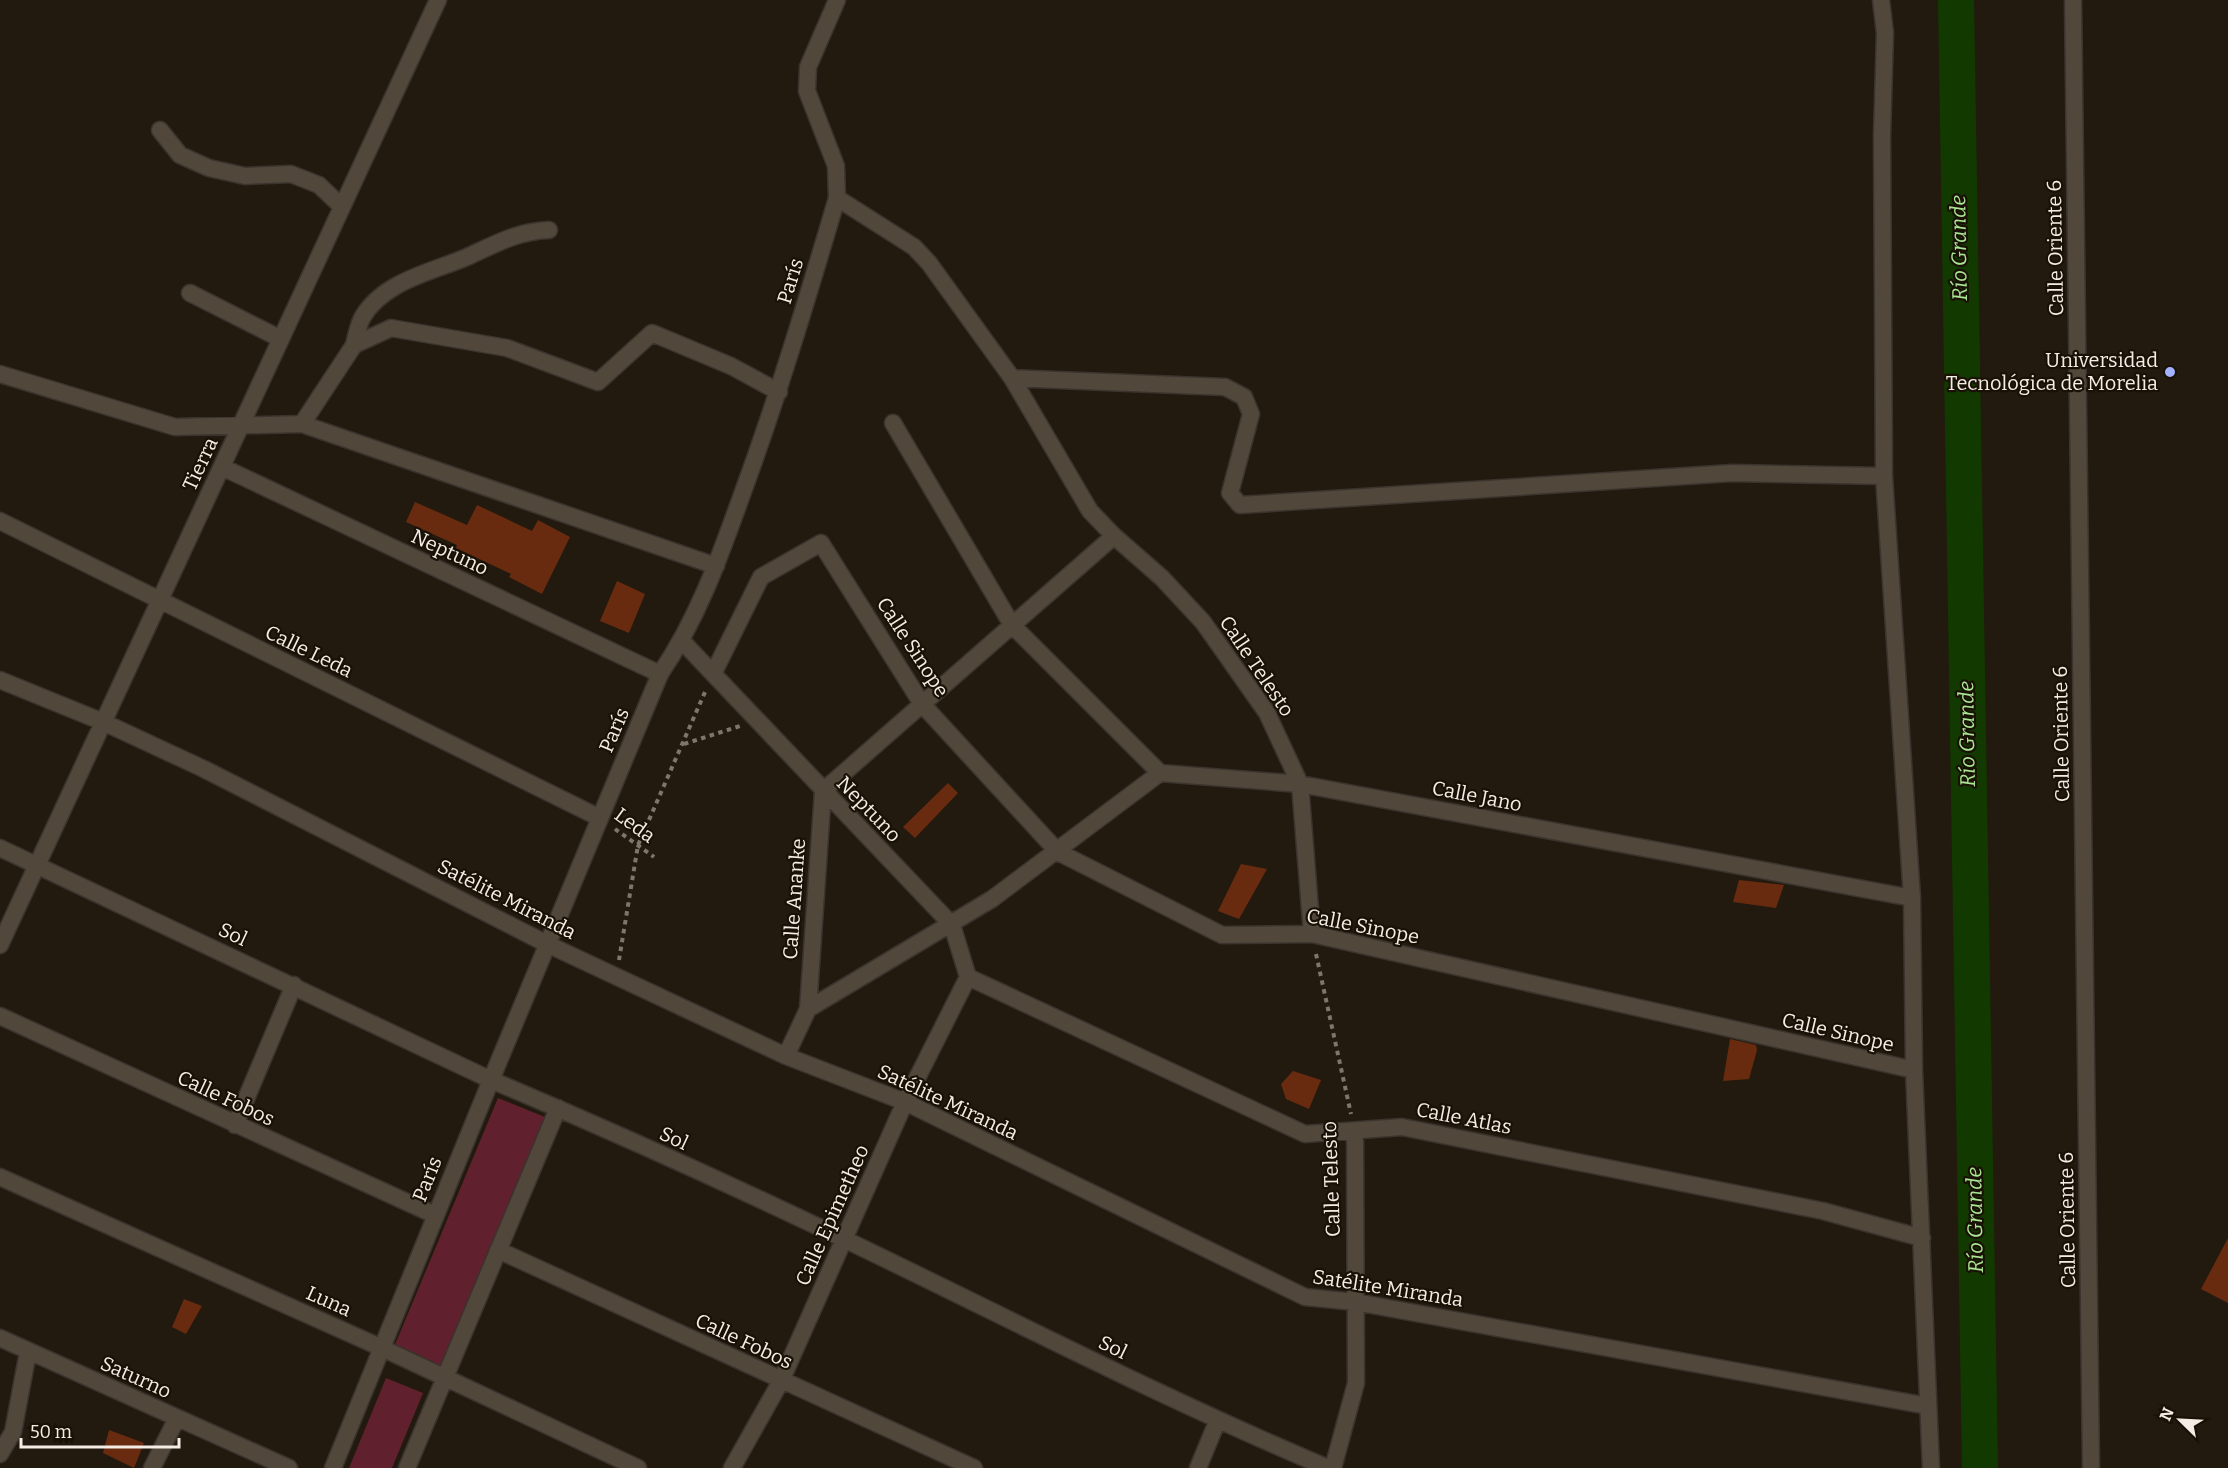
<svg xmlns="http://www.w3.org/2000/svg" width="2228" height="1468" viewBox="0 0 2228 1468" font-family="Bitter,serif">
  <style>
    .green { fill: #60202e }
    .water { fill: #123a00 }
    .building { fill: #692b0f }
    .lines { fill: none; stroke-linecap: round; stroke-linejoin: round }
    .minor-casing { stroke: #3a332e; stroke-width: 19 }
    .tertiary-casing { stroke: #3a332e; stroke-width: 19 }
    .secondary-casing { stroke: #3a332e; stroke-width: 19 }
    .path { stroke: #7d766c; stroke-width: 4; stroke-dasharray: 4.5 4.5; stroke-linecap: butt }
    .minor { stroke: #51473a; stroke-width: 16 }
    .tertiary { stroke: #51473a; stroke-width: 16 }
    .secondary { stroke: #51473a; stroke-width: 16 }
    .poi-dot { fill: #a3b2fc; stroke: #191106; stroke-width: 2 }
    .labels { text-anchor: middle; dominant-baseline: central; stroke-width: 4.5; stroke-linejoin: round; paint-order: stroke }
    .street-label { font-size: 20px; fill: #f3ede5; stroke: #191106 }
    .poi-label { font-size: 20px; fill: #f3ede5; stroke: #191106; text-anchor: end }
    .water-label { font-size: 21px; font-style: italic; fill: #aae693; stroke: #191106 }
  </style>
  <rect width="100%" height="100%" fill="#221a0e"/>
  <path class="green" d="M498,1098l47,19 -104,250 -47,-20z
    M386,1378l37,15 -31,75h-43z"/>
  <path class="water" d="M1938,0h36l24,1468h-36z"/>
  <path class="building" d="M415,502l52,23 10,-20 55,26 6,-11 32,17 -28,57 -33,-17 2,-3 -55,-26 1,-3 -51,-23z
    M617,581l28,13 -16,39 -29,-12z
    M948,783l10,10 -43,45 -12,-11z
    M1241,864l26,5 -28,50 -21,-8z
    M1739,880l45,5 -8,23 -43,-6z
    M1730,1039l26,6 1,5 -8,29 -26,2z
    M1293,1071l28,9 -12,29 -23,-10 -5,-15z
    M2228,1238v65l-27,-14z
    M184,1299l18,7 -16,28 -14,-7z
    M109,1430l35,13 -10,25 -31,-15z"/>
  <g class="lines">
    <defs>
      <path id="minor" d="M837,0l-29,67 -1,24 29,75 1,32 77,49 15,16 83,115 78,133 24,25 48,42 41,44 64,91 33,71 12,150
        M1881,0l4,33 -3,103 2,340 28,422 2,172 17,398
        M160,130l20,25 29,13 36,8 46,-2 28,11 23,22
        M190,293l91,46
        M354,345c2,-9 4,-19 8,-27 21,-37 70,-46 105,-61 28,-13 51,-26 82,-27
        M0,374l175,53 127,-3 414,142
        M1012,378l213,9 19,10 7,17 -21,79 10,12 492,-32 152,3
        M893,423l119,202 148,148
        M302,424l52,-79 37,-17 116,20 91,34 54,-49 79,33 48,26
        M222,467l438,207
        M0,521l600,297
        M682,641l270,284 16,52 337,157 97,-7 421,84 99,27
        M713,674l48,-97 60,-34 101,161 136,148 164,83 90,-1 602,136
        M0,680l103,42 101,47 343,175 239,112 119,46 400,195 50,5 573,104
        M0,945l438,-945
        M808,1009l15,-218 291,-255
        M0,1016l435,199
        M786,1056l22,-47 184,-110 168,-126 140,11 612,114
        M491,1080c119,50 238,104 355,160 160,77 318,159 482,228
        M235,1125l59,-140
        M0,1177l382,171 256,120
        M498,1250l476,218
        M0,1338l289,130
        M0,1454l13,-22 15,-80
        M152,1468l25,-50
        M407,1468l151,-360
        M732,1468l49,-87 124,-279 63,-125
        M1198,1468l19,-46
        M1333,1468l23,-85 -1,-251"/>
      <path id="tertiary" d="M0,848l491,232
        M333,1468l158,-388 169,-406c39,-57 61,-121 84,-185 35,-96 64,-193 93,-291"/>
      <path id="secondary" d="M2073,0l18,1468"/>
    </defs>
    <use href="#minor" class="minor-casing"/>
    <use href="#tertiary" class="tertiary-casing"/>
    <use href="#secondary" class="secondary-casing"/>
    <path class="path" d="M684,744l56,-18
      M615,829l39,28
      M1316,954l35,160
      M619,960l19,-115 67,-153"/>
    <use href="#minor" class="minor"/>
    <use href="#tertiary" class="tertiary"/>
    <use href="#secondary" class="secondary"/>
  </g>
  <circle class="poi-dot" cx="2170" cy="372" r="6"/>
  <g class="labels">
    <g class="street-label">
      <text transform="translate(2055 248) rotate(-91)">Calle Oriente 6</text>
      <text transform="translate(790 281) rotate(-73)">París</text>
      <text transform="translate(200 464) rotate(-65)">Tierra</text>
      <text transform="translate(450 552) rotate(25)">Neptuno</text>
      <text transform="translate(913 647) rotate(57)">Calle Sinope</text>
      <text transform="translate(309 651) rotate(26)">Calle Leda</text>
      <text transform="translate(1257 666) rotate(56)">Calle Telesto</text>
      <text transform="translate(614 730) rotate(-67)">París</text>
      <text transform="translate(2061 734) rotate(-91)">Calle Oriente 6</text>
      <text transform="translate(1477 796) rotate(11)">Calle Jano</text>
      <text transform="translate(869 809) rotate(46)">Neptuno</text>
      <text transform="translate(635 825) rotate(36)">Leda</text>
      <text transform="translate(507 899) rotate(27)">Satélite Miranda</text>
      <text transform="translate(794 899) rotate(-86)">Calle Ananke</text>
      <text transform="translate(1363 926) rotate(11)">Calle Sinope</text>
      <text transform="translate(233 934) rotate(25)">Sol</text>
      <text transform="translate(1838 1032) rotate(13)">Calle Sinope</text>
      <text transform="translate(226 1098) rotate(25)">Calle Fobos</text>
      <text transform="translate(948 1102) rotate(25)">Satélite Miranda</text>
      <text transform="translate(1464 1118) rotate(11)">Calle Atlas</text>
      <text transform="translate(674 1138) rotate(25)">Sol</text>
      <text transform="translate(427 1179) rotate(-68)">París</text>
      <text transform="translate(1331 1179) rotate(-92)">Calle Telesto</text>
      <text transform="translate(832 1215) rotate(-66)">Calle Epimetheo</text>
      <text transform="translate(2067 1220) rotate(-91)">Calle Oriente 6</text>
      <text transform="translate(1388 1288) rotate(9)">Satélite Miranda</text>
      <text transform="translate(329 1301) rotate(24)">Luna</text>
      <text transform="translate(744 1341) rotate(25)">Calle Fobos</text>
      <text transform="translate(1113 1347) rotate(26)">Sol</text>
      <text transform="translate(136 1377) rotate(24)">Saturno</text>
    </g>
    <g class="poi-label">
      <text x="2158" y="360">Universidad<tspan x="2158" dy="23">Tecnológica de Morelia</tspan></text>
    </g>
    <g class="water-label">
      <text transform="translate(1959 248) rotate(-91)">Río Grande</text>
      <text transform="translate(1967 734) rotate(-91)">Río Grande</text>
      <text transform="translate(1975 1220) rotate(-91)">Río Grande</text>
    </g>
  </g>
  <g transform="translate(2180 1420) rotate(294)" stroke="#191106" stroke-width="4.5" paint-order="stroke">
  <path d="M0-4.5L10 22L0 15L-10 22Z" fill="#f3ede5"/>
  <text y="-9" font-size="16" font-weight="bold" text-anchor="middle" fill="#f3ede5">N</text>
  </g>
  <path d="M21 1438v9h158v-9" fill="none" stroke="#f3ede5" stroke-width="3"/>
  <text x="30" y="1438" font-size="18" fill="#f3ede5" stroke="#191106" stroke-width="4.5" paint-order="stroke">50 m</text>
</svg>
